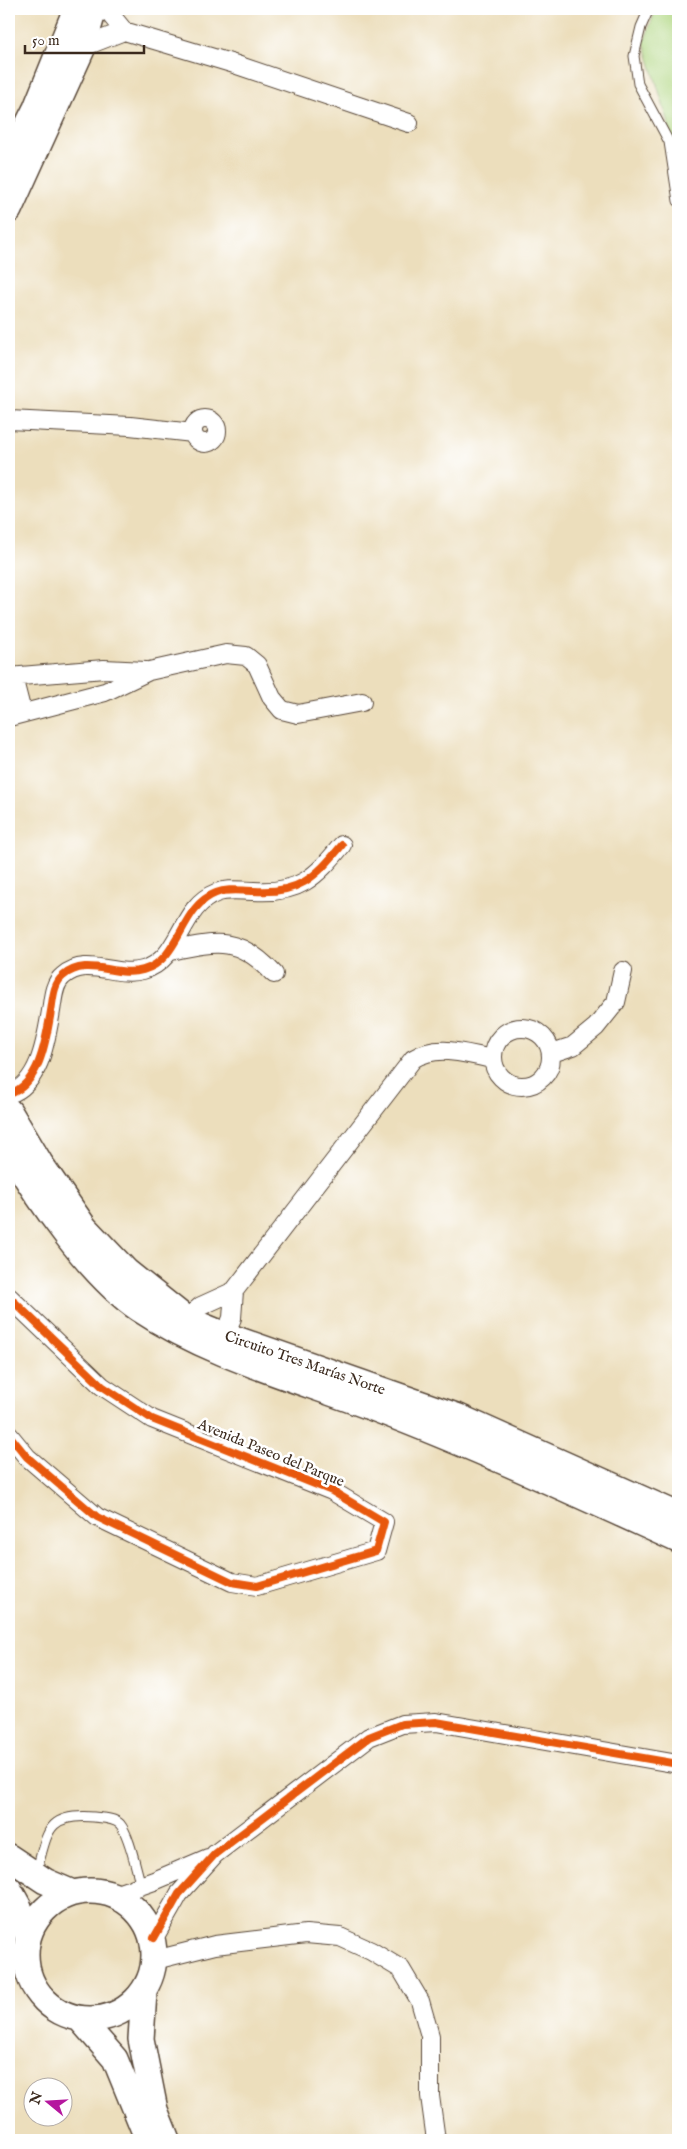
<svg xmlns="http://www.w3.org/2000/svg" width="687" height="2149" viewBox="0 0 687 2149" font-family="'IM FELL English',serif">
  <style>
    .green { fill: #b0d782; stroke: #768050 }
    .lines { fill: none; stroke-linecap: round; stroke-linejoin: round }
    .lane-casing { stroke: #564536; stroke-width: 11 }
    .street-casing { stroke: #564536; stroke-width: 20 }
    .secondary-casing { stroke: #564536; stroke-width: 28 }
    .lane { stroke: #fff; stroke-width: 9 }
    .street { stroke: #fff; stroke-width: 18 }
    .secondary { stroke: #fff; stroke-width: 25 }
    .cycleway-casing { stroke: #fff; stroke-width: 11 }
    .cycleway { stroke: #e8590c; stroke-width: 8 }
    .labels { text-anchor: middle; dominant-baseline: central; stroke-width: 5; stroke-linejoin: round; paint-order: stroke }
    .street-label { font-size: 15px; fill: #3b2a1e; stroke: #fff }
  </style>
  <rect width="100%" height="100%" fill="#fff"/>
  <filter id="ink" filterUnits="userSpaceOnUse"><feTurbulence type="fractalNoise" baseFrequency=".02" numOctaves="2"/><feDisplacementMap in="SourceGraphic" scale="10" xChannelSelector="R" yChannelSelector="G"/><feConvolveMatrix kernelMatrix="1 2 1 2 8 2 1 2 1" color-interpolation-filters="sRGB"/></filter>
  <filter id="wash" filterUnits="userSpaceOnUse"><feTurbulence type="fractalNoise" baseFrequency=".0096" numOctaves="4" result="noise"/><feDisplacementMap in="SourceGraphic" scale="20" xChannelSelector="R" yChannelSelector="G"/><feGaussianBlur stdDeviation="1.12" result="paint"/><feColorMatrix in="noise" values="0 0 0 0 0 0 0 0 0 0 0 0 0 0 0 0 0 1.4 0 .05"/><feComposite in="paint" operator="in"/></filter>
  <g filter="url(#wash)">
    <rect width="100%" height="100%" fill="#ecdebc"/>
    <path class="green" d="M656,9h22v172l-10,-60 -24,-79z"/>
  </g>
  <g filter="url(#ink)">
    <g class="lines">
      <defs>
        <path id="lane" d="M649,9l-8,18 -7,29 4,28 31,58 9,59
          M36,1873c12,-40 9,-60 58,-56 8,1 20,1 26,7 10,12 16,46 21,61"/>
        <path id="street" d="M106,9l18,22 110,33 175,59
          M83,47l41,-16
          M193 431a12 12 0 1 1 24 0a12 12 0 1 1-24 0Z
          M9,420l121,6 63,7
          M9,677l95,-8 42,2
          M13,677l9,35
          M9,717l96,-25 44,-21 77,-17 20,2 11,9 15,33 10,12 16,4 64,-12
          M171,951c47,-10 68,-15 103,23
          M493 1057a29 29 0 1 1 58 0a29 29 0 1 1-58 0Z
          M552,1053l21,-7 23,-19 20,-25 7,-31
          M9,1094c31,-10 37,-54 42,-83 2,-11 2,-27 12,-35 24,-21 52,2 80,-6 39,-11 36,-63 73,-77 12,-5 25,-2 38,-2 45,3 61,-13 88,-46
          M9,1297l93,89 50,33 180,72 52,31 -8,29 -119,35 -25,-4 -135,-65 -70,-60 -18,-22
          M186,1319l15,-13 33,-15 179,-232c25,-16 52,-5 79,0
          M225,1335l7,-17 2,-27
          M114,1895l40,-14 54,-23
          M154,1938l25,-44 36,-40 154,-117 33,-13 34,-2 242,42
          M155,1960l60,-15 91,-11 34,3 31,14 30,18 19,32 10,35v60l6,44"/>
        <path id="secondary" d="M9,162l27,-54 40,-99
          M9,210l74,-163 11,-38
          M9,1111l31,52 45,65 41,43 60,48 39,16 234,82 219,98
          M9,1149c28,50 83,128 130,160 72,48 159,70 239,101 102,39 201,85 300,130
          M9,1857l36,24 28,12
          M9,1889l10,18 9,32
          M26 1955a64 64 0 1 1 128 0a64 64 0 1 1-128 0Z
          M144,1992l-3,47 14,71 12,30
          M81,2020l34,39 33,81"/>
      </defs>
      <use href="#lane" class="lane-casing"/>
      <use href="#street" class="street-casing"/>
      <use href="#secondary" class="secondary-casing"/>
      <use href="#lane" class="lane"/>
      <use href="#street" class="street"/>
      <use href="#secondary" class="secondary"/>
      <defs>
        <path id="cycleway" d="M9,1094c31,-10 37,-54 42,-83 2,-11 2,-27 12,-35 24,-21 52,2 80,-6 39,-11 36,-63 73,-77 12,-5 25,-2 38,-2 45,3 61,-13 88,-46
          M9,1297l93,89 50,33 180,72 52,31 -8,29 -119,35 -25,-4 -135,-65 -70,-60 -18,-22
          M154,1938l25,-44 36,-40 154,-117 33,-13 34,-2 242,42"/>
      </defs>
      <use href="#cycleway" class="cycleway-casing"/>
      <use href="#cycleway" class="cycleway"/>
    </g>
  </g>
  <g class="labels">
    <g class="street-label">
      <text transform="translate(305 1363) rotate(19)">Circuito Tres Marías Norte</text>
      <text transform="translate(271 1453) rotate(22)">Avenida Paseo del Parque</text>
    </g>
  </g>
  <rect width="687" height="2149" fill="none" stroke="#fff" stroke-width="30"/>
  <g transform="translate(48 2102) rotate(288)"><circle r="24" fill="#ffffff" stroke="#b1aaa5"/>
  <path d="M0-4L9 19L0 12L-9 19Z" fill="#b5179e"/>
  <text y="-8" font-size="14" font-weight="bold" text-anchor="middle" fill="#3b2a1e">N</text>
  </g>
  <path d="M25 45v8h119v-8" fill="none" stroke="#3b2a1e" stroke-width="2.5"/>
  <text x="32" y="45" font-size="15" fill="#3b2a1e" stroke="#ffffff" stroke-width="4" paint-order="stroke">50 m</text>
</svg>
